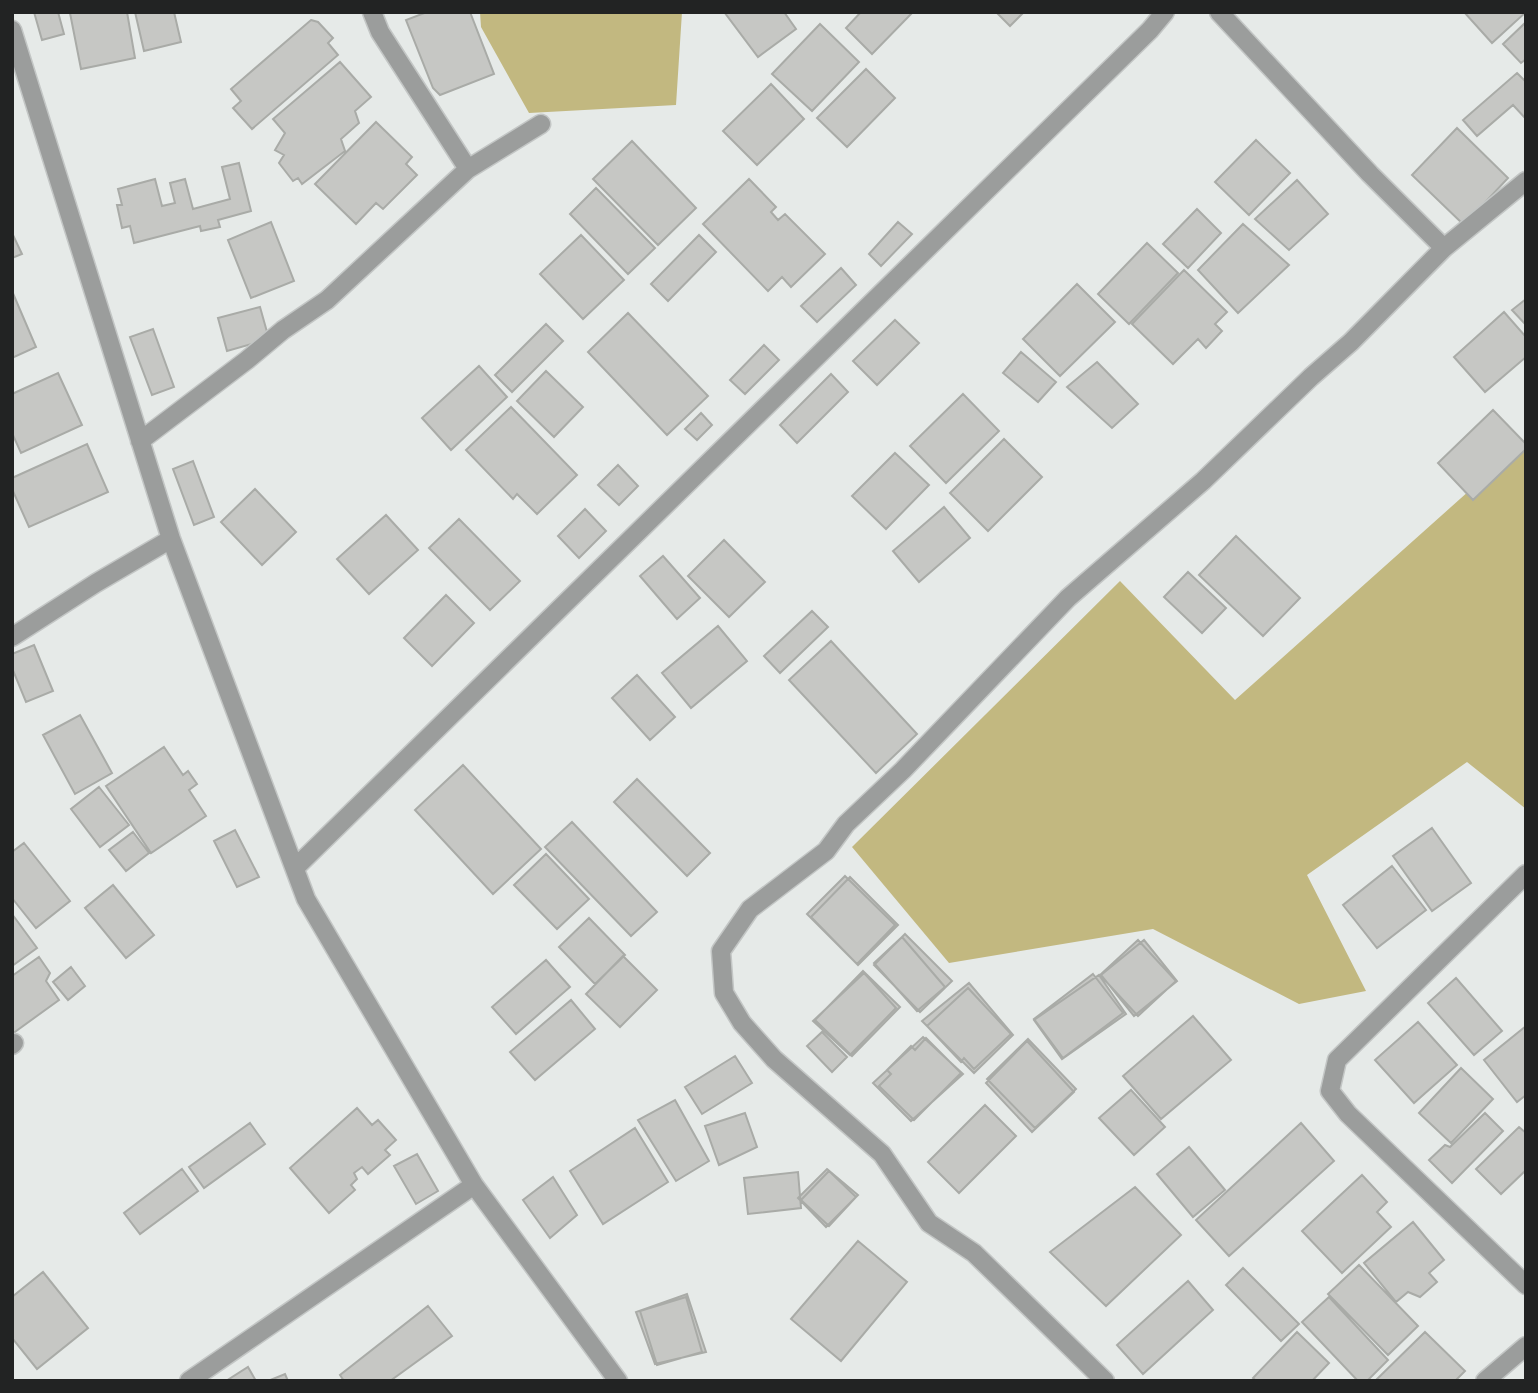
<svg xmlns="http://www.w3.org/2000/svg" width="1538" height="1393" viewBox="0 0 1538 1393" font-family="'DejaVu Sans',sans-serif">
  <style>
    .green { fill: #c2b880 }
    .building { fill: #c6c7c4; stroke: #a9aba7; stroke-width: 2 }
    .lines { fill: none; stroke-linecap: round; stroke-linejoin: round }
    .street-casing { stroke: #c3c6c5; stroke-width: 21 }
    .street { stroke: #9b9d9c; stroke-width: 18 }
  </style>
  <rect width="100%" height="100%" fill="#e6eae8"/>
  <path class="green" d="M480,12h202l-6,93 -147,8 -48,-86z
    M1526,440v369l-59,-47 -160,113 59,116 -67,13 -146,-75 -204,34 -97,-116 268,-266 115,119z"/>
  <path class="building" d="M34,12h24l6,22 -22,6z
    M74,12h53l8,46 -54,11 -11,-56z
    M135,12h39l7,30 -37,9z
    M427,12h43l24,62 -54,21 -7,-7 -27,-68z
    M726,12h58l12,17 -38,28 -33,-44z
    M861,12h52l-41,42 -26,-26z
    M996,12h28l-14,14z
    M1464,12h62l-34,31z
    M311,20l7,2 15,16 -5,5 10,12 -86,74 -19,-21 8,-7 -10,-12z
    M1526,22v37l-5,4 -18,-19z
    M820,24l39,38 -47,49 -40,-37z
    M340,62l31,35 -16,14 4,12 -18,16 4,12 -43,33 -4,-6 -5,3 -14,-18 5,-8 -9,-5 10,-17 -12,-14z
    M866,69l29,29 -48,49 -30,-29z
    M1517,73l9,9v37l-13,-14 -36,31 -14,-16z
    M771,84l33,35 -47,46 -34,-34z
    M376,122l36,35 -6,7 11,11 -34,34 -7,-6 -20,21 -41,-40z
    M1457,128l51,50 -44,47 -52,-50z
    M1256,140l34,33 -41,42 -34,-33z
    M632,141l64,67 -38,37 -65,-66z
    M239,163l12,48 -33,9 2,7 -19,4 -1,-5 -66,17 -4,-17 -8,2 -5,-23h5l-4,-16 37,-10 7,27 13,-3 -5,-20 15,-4 8,30 37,-10 -8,-32z
    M749,179l27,28 -5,5 7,8 7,-6 40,40 -34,33 -9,-10 -14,14 -65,-67z
    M1297,180l31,34 -39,36 -34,-31z
    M596,188l59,60 -27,26 -58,-60z
    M1197,209l24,24 -33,35 -25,-24z
    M271,222l23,59 -43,17 -23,-58z
    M898,222l14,12 -31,32 -12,-12z
    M1243,224l46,41 -51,48 -40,-43z
    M12,233l10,21 -10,4z
    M581,235l43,45 -41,39 -43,-45z
    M699,235l17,17 -48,49 -17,-17z
    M1147,243l31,30 -49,51 -31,-30z
    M841,268l15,17 -39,37 -16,-16z
    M1184,270l43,42 -12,12 7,7 -16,17 -8,-9 -25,25 -41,-40z
    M1077,284l38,38 -55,54 -37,-37z
    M12,291l24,56 -24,11z
    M1526,299v26l-14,-15z
    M260,307l9,32 -42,12 -9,-33z
    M1504,312l22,25v20l-41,35 -31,-35z
    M628,313l80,83 -41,39 -79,-83z
    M895,320l24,23 -42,42 -24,-24z
    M546,324l17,17 -51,51 -17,-17z
    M153,329l21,58 -22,8 -22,-58z
    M764,345l15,15 -34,34 -15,-14z
    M1021,352l35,30 -18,20 -35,-29z
    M1097,362l41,42 -26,24 -45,-41z
    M479,366l28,31 -56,53 -29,-32z
    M546,371l37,36 -29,30 -37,-36z
    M58,373l24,52 -61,28 -9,-20v-39z
    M831,374l17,18 -51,51 -17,-18z
    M963,394l36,37 -53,52 -36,-37z
    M511,407l66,68 -40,39 -20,-20 -4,5 -47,-49z
    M1493,410l33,34v5l-53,51 -35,-37z
    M701,413l11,12 -15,15 -12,-11z
    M1004,439l38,38 -54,54 -38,-38z
    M87,444l21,48 -79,35 -17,-38v-11z
    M895,453l34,32 -43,44 -34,-33z
    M193,461l21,56 -20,8 -21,-56z
    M618,465l20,21 -19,19 -21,-20z
    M255,489l41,43 -34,33 -41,-43z
    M944,507l26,31 -51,44 -26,-31z
    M585,509l21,22 -27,27 -21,-22z
    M386,515l32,35 -49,44 -32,-35z
    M459,519l61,62 -30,29 -61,-62z
    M1236,536l64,62 -37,38 -64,-61z
    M724,540l41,42 -36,35 -41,-41z
    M663,556l37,42 -23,21 -37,-43z
    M1188,572l38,36 -24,25 -38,-36z
    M446,595l28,28 -42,43 -28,-28z
    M812,611l16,16 -48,46 -16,-17z
    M718,626l29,35 -56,47 -29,-35z
    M831,641l86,93 -41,39 -87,-93z
    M34,645l19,46 -27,11 -14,-34v-14z
    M637,675l38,42 -25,23 -38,-42z
    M80,715l32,58 -37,21 -32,-59z
    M164,747l19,28 5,-4 9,13 -8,6 17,26 -55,37 -45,-67z
    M463,765l78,84 -48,45 -78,-84z
    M637,779l73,74 -23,23 -73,-74z
    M99,787l30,38 -29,22 -29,-38z
    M572,822l85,90 -26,24 -86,-89z
    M1432,828l39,55 -39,28 -39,-55z
    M235,830l24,47 -22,10 -23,-46z
    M133,832l16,21 -23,18 -17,-21z
    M24,843l46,58 -34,27 -24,-30v-46z
    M546,854l43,45 -32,30 -43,-44z
    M1392,866l34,44 -49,38 -34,-43z
    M845,876l50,49 -38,39 -50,-50z
    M850,877l48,48 -40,40 -47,-48z
    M113,885l41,50 -28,23 -41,-50z
    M12,914l25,34 -25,18z
    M589,918l36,37 -30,29 -36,-37z
    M905,934l47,47 -32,31 -46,-47z
    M902,937l43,50 -28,24 -43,-48z
    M1138,940l38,41 -38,35 -38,-41z
    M1144,940l33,41 -43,35 -33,-41z
    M623,956l34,34 -37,37 -34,-33z
    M39,957l11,16 -4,8 13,19 -47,34v-58z
    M546,960l24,27 -54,47 -24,-27z
    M71,967l14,19 -17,14 -15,-18z
    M863,971l37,36 -48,49 -37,-36z
    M864,973l32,35 -46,47 -37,-34z
    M1093,974l30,39 -60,45 -29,-39z
    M1099,975l27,39 -64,45 -28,-39z
    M1456,978l46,53 -28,24 -46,-52z
    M969,983l44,52 -39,38 -52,-52z
    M968,988l43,46 -37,35 -10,-11 -3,4 -34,-36z
    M571,1000l24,29 -60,51 -25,-28z
    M1193,1016l38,44 -70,59 -38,-43z
    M1418,1022l39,43 -43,38 -39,-43z
    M1526,1026v69l-9,7 -33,-42z
    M822,1032l25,25 -15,15 -25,-26z
    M923,1037l40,37 -52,47 -38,-38z
    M926,1038l35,35 -47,47 -35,-34 12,-12 -4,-4 24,-24 4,4z
    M1028,1039l48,50 -41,39 -48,-49z
    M1027,1041l47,51 -42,40 -46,-49z
    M735,1056l17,27 -50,31 -17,-27z
    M1461,1068l32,31 -42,44 -32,-30z
    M1131,1090l34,37 -31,28 -35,-37z
    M675,1100l34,61 -33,20 -38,-61z
    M985,1105l31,31 -57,57 -31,-31z
    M357,1108l15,17 6,-5 18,20 -11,10 5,5 -22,19 -6,-7 -8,6 3,6 -6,6 4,5 -26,23 -39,-45z
    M745,1113l12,34 -38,18 -14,-39z
    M1485,1113l18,18 -51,52 -23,-23 16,-15 5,2z
    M250,1123l15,21 -61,44 -15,-21z
    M1301,1123l33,38 -105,95 -33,-36z
    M1519,1127l7,6v37l-25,24 -25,-25z
    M635,1128l33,54 -65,42 -33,-53z
    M1189,1147l36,43 -32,27 -36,-43z
    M417,1154l21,37 -22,13 -22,-38z
    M182,1169l16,22 -58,43 -16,-21z
    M827,1169l31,26 -32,32 -28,-29z
    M829,1171l27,26 -27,29 -28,-26z
    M798,1172l3,36 -53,6 -4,-36z
    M1362,1175l25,27 -10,10 14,15 -49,46 -40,-42z
    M553,1177l24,38 -27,23 -27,-38z
    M1135,1187l46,48 -75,71 -56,-54z
    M1413,1222l31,38 -15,13 8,9 -17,15 -12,-5 -12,10 -32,-39z
    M858,1241l49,41 -66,79 -50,-42z
    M1359,1265l59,61 -30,29 -60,-61z
    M1243,1268l56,56 -18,17 -55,-56z
    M43,1272l45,56 -51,41 -25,-31v-41z
    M1188,1281l25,29 -70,64 -26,-29z
    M687,1294l19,58 -51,12 -19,-52z
    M686,1297l16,55 -45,13 -17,-54z
    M1329,1297l59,63 -21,21h-9l-56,-59z
    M428,1306l24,30 -62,45h-46l-4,-6z
    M1297,1332l32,31 -17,18h-56l-3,-3z
    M1425,1332l40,39 -10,10h-80z
    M248,1367l8,14h-30z
    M285,1374l3,7h-20z"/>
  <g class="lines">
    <defs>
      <path id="street" d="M372,12l8,20 88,137
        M1219,12l151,162 74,74
        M12,30l159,509 135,360 168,286 144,196
        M140,441l107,-81 36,-30 44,-30 141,-131 73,-45
        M12,637l84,-54 75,-44
        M295,868l855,-838 15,-18
        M1526,874l-189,186 -7,31 18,23 178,171
        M12,1045l2,-2
        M189,1381l285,-196
        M1105,1381l-131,-128 -45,-30 -47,-69 -108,-95 -32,-36 -18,-30 -3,-42 29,-42 76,-58 20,-27 57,-54 165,-172 135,-117 108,-104 40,-35 93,-94 82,-67
        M1485,1381l41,-35"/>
    </defs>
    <use href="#street" class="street-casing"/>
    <use href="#street" class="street"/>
  </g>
  <rect width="1538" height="1393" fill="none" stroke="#222323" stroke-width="28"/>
</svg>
